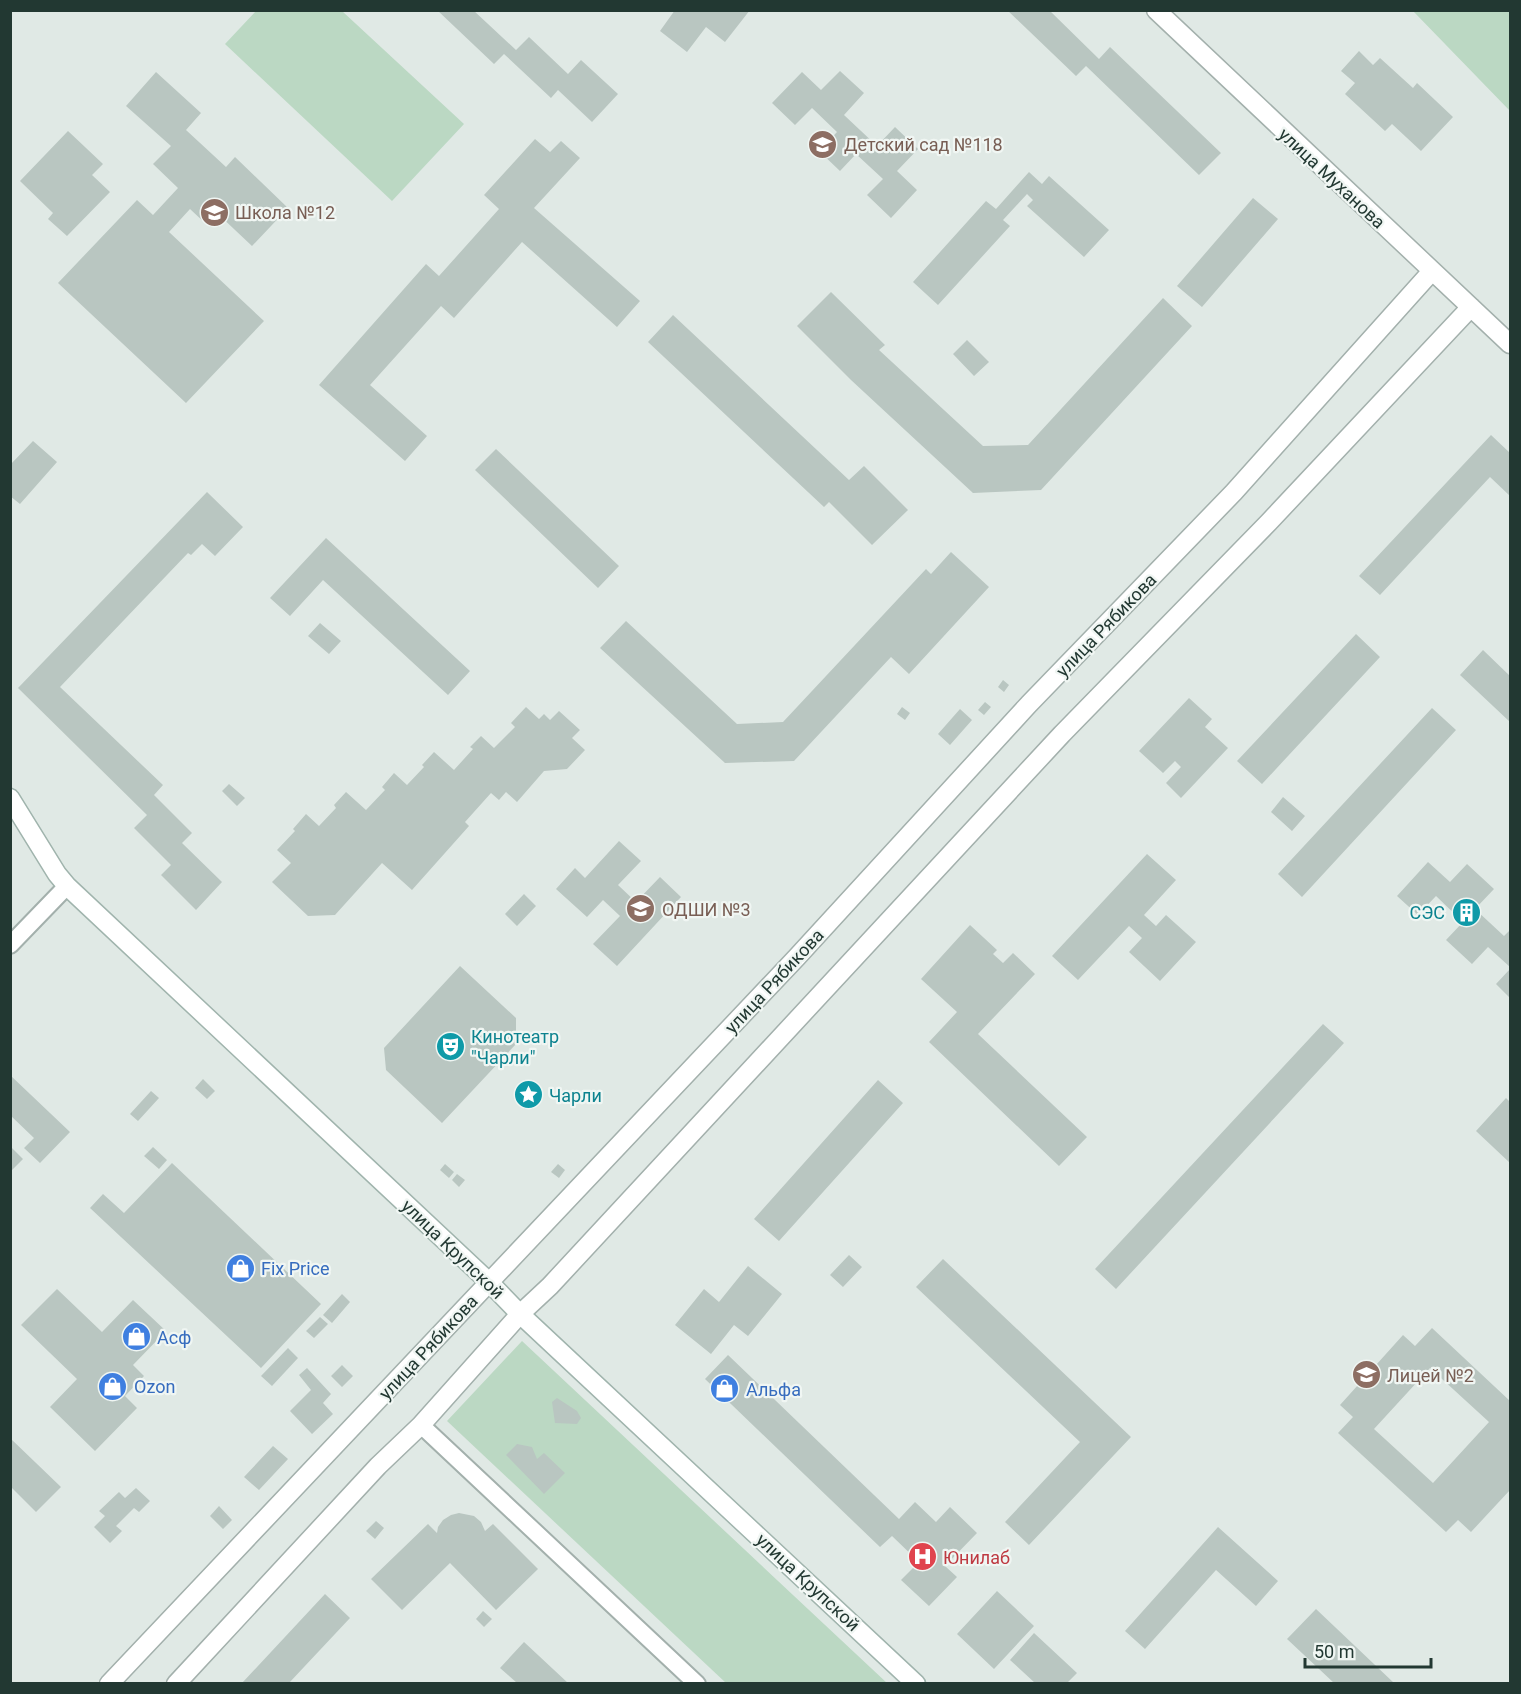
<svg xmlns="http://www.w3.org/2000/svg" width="1521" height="1694" viewBox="0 0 1521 1694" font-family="Roboto,sans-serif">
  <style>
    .green { fill: #bbd8c3 }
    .building { fill: #b9c6c1; fill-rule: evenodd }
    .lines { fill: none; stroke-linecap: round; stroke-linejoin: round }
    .minor-casing { stroke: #a3b0ac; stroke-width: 20 }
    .tertiary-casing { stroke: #a3b0ac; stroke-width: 21 }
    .secondary-casing { stroke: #a0b4ad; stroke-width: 21 }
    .minor { stroke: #fff; stroke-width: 16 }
    .tertiary { stroke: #fff; stroke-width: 18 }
    .secondary { stroke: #fff; stroke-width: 18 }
    .labels { text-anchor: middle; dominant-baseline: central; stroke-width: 4.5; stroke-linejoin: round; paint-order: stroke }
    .education-label { font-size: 18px; fill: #785e54; stroke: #f0f6f3; text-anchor: start }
    .street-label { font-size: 18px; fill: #223832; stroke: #f0f6f3 }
    .culture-label { font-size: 18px; fill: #0d838f; stroke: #f0f6f3; text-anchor: start }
    .shop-label { font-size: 18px; fill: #366cbe; stroke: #f0f6f3; text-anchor: start }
    .health-label { font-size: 18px; fill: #be3a42; stroke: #f0f6f3; text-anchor: start }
  </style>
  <rect width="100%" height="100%" fill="#e0e9e5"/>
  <path class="green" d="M256,11h86l122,113 -72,77 -167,-157z
    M1413,11h97v100z
    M522,1341l365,342h-161l-279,-262z"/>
  <path class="building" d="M437,10h36l43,40 13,-13 39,37 13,-14 37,34 -26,28 -34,-32 -7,8 -47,-44 -10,10z
    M675,10h75l-25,32 -19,-15 -19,25 -27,-21z
    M1007,10h42l50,49 11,-12 111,106 -22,22 -113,-109 -10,10z
    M1359,51l14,14 7,-7 33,30 4,-5 36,34 -32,34 -29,-27 -7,7 -40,-37 10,-11 -14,-12z
    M840,71l24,22 -20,22 33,31 18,-19 23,22 -21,22 20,19 -26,28 -24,-23 16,-16 -27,-25 -16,17 -21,-20 18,-19 -25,-24 -17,17 -23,-22 30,-31 19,18z
    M156,72l45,41 -15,17 40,37 9,-10 53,51 -36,38 -35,-33 -11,11 -16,-15 -21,23 95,89 -78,82 -128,-120 79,-83 16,15 25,-27 -25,-24 18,-18 -45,-40z
    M68,131l35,33 -11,11 18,17 -43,44 -19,-17 5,-6 -33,-32z
    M535,139l15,13 11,-11 19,17 -46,50 106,93 -23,26 -95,-85 -68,76 -13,-12 -71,79 57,51 -22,25 -86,-76 107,-121 13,12 60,-67 -15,-14z
    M1029,172l13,12 7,-8 60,54 -25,27 -57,-51 6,-6 -6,-6 -24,26 7,6 -72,79 -25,-23 73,-81 10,8z
    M1253,198l25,21 -76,88 -25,-21z
    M831,292l54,53 -6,5 104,96 45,-1 135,-147 29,28 -151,164 -68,3 -122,-113 -54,-54z
    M673,315l176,165 15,-14 44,44 -36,35 -43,-43 -5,5 -176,-165z
    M967,340l22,22 -15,14 -21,-22z
    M1491,435l19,18v43l-20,-19 -110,118 -21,-19z
    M33,441l24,21 -37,42 -10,-8v-31z
    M496,449l123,117 -21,22 -123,-118z
    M207,492l36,35 -28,29 -13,-12 -11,11 -3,-2 -128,134 103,98 -9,10 38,38 -10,10 40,39 -26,28 -35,-35 10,-10 -37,-37 13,-13 -129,-127z
    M326,538l144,133 -22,24 -125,-115 -33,36 -20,-18z
    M951,552l38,35 -80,87 -18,-17 -97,104 -69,2 -125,-115 26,-27 111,103 46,-2 143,-153 5,5z
    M320,623l21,18 -12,13 -21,-18z
    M1356,634l24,23 -118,127 -25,-23z
    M1483,650l27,26v46l-50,-47z
    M1003,680l6,5 -5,7 -6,-5z
    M1189,698l23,21 -7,8 23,21 -47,50 -15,-15 15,-16 -6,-6 -12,12 -24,-22z
    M985,702l6,5 -7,8 -6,-5z
    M526,707l13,12 5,-5 6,6 9,-9 21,19 -8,8 13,12 -18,19 -23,2 -27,31 -11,-10 -7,8 -8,-7 -26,29 4,4 -57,64 -30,-27 -47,52 -27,1 -36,-34 19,-19 -14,-13 18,-19 -2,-2 13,-15 13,12 17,-18 -2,-3 12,-13 20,18 19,-20 -3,-3 12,-14 13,12 17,-18 -2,-2 12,-13 20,18 19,-21 -3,-2 11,-11 13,12 21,-21 -4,-4z
    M902,707l8,6 -5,7 -8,-6z
    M1432,708l24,22 -154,167 -24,-23z
    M960,709l12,11 -22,25 -12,-11z
    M229,784l16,14 -8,8 -15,-15z
    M1283,797l22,19 -13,15 -21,-19z
    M619,841l22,20 -23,24 18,17 24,-25 21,20 -64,69 -24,-22 27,-28 -17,-16 -16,17 -31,-28 19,-21 10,10z
    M1147,854l29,26 -32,35 12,11 10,-11 30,27 -36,39 -31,-29 13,-14 -13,-12 -51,54 -26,-24z
    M1428,862l22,20 17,-18 27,25 -19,20 29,27 6,-6v37l-22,-20 -16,17 -26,-24 17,-18 -27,-26 -18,19 -21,-19z
    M524,894l12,12 -19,20 -12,-12z
    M970,925l27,25 -4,4 10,9 10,-10 22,21 -57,60 109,103 -28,29 -130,-124 28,-30 -36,-33z
    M460,966l56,52v26l-74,79 -56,-53 -2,-22z
    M1510,969v29l-14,-14z
    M1323,1024l21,19 -228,246 -21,-20z
    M10,1075l60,57 -30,31 -16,-15 10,-10 -24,-23z
    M203,1079l12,12 -8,8 -12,-11z
    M878,1080l25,23 -124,138 -25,-22z
    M151,1091l8,7 -21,23 -8,-7z
    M1506,1098l4,4v61l-34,-32z
    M10,1146l13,13 -13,13z
    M153,1147l14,13 -8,9 -15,-13z
    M172,1163l149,141 -60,64 -171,-160 13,-14 21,19z
    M445,1164l9,8 -5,6 -9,-8z
    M558,1164l7,6 -6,8 -8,-6z
    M457,1174l8,6 -6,7 -7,-7z
    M849,1255l13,12 -19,20 -13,-12z
    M943,1259l188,178 -102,108 -24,-23 75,-80 -164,-155z
    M748,1266l34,28 -34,42 -14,-11 -23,29 -36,-29 29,-36 15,13z
    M57,1289l45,43 31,-32 33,31 -33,34 11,11 -19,20 12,12 -42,43 -45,-44 27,-28 -56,-54z
    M342,1294l8,8 -18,21 -9,-8z
    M320,1317l8,7 -14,14 -8,-7z
    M1432,1328l78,73v89l-39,42 -13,-12 -12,12 -108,-99 15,-16 -13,-12 63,-70 12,11zM1430,1368l59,54 -56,61 -59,-54z
    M288,1348l10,10 -26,28 -11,-10z
    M728,1355l171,164 16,-17 21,20 14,-15 27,26 -32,33 12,11 -28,29 -28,-26 18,-18 -27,-26 -12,11 -175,-168z
    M342,1365l11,11 -11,11 -11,-11z
    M307,1368l24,26 -8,9 10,11 -21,20 -22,-23 21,-21 -12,-15z
    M557,1398l20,13 4,7 -4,6 -22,-1 -3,-21z
    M10,1438l51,49 -25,25 -26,-26z
    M517,1444l15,3 5,12 7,-6 21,20 -21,21 -38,-39z
    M273,1446l15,13 -29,31 -15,-13z
    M136,1488l14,13 -11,11 -5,-4 -18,18 6,5 -12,12 -16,-16 11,-11 -6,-5 20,-19 6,6z
    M219,1506l13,14 -9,9 -13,-13z
    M459,1513l15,3 7,6 4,9 8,-7 45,45 -42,41 -46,-47 -48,47 -31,-31 57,-55 9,9 1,-6 5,-7 8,-5z
    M376,1521l8,7 -9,11 -9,-8z
    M1218,1527l60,54 -22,25 -40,-36 -71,79 -20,-18z
    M997,1591l37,35 -40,43 -37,-35z
    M325,1594l25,24 -61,65h-47z
    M1316,1609l78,74h-60l-47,-44z
    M483,1611l9,8 -8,8 -8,-8z
    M1034,1633l43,40 -9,9 2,1h-35l-25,-23z
    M524,1642l44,41h-51l-17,-15z"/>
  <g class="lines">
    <defs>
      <path id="minor" d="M10,945l57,-59
        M421,1425l276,259"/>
      <path id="tertiary" d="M1156,10l354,334
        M109,1684l688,-727 232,-253 205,-212 198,-221
        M176,1684l202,-218 43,-41 99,-111 30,-28 512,-552 207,-212 202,-215"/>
      <path id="secondary" d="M10,798l47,76 10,12 422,396 31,32 396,370"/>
    </defs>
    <use href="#minor" class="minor-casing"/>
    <use href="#tertiary" class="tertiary-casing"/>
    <use href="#secondary" class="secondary-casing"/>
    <use href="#minor" class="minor"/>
    <use href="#tertiary" class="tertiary"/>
    <use href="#secondary" class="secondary"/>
  </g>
  <defs>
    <symbol id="school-disc" viewBox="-11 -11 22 22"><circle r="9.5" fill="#8d6e63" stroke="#f0f6f3"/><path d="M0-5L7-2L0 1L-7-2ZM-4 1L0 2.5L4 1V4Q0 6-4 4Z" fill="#fff"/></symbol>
    <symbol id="building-disc" viewBox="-11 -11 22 22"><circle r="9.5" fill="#0f9aa8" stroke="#f0f6f3"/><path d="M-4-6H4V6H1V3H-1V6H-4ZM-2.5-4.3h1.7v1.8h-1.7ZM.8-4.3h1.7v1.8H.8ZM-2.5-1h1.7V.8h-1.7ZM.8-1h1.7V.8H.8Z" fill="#fff"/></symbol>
    <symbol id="theatre-disc" viewBox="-11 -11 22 22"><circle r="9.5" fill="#0f9aa8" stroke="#f0f6f3"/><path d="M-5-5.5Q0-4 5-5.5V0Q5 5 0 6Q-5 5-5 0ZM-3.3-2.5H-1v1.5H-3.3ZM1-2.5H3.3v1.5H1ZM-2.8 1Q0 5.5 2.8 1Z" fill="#fff"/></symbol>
    <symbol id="sight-disc" viewBox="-11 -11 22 22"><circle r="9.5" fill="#0f9aa8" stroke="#f0f6f3"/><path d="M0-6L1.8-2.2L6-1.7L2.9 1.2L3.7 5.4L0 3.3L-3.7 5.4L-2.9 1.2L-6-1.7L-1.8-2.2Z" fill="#fff"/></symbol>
    <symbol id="shop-disc" viewBox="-11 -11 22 22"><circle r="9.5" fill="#3f7fe0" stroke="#f0f6f3"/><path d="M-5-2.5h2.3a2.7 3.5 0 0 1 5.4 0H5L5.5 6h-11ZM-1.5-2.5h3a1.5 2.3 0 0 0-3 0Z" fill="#fff"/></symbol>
    <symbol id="hospital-disc" viewBox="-11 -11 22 22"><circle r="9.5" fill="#e0444e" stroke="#f0f6f3"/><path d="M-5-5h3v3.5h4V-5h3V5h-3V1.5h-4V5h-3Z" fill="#fff"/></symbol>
  </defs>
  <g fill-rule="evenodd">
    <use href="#school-disc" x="806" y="128" width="33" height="33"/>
    <use href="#school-disc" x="198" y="196" width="33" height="33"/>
    <use href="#school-disc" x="624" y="892" width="33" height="33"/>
    <use href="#building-disc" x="1450" y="896" width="33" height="33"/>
    <use href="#theatre-disc" x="434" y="1030" width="33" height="33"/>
    <use href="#sight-disc" x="512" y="1078" width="33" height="33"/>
    <use href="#shop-disc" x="224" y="1252" width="33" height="33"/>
    <use href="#shop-disc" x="120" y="1320" width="33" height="33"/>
    <use href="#school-disc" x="1350" y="1358" width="33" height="33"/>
    <use href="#shop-disc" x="96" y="1370" width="33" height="33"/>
    <use href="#shop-disc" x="708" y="1372" width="33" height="33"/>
    <use href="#hospital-disc" x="906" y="1540" width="33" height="33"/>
  </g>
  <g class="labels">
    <g class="education-label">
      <text x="844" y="144">Детский сад №118</text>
      <text x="235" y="212">Школа №12</text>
      <text x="662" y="909">ОДШИ №3</text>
      <text x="1387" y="1375">Лицей №2</text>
    </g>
    <g class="street-label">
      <text transform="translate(1332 178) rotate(43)">улица Муханова</text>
      <text transform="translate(1106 625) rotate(-46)">улица Рябикова</text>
      <text transform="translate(774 981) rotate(-47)">улица Рябикова</text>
      <text transform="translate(453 1249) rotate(44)">улица Крупской</text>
      <text transform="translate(428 1347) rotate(-47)">улица Рябикова</text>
      <text transform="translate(808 1582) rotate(43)">улица Крупской</text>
    </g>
    <g class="culture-label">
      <text x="1445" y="912" text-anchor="end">СЭС</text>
      <text x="471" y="1036">Кинотеатр<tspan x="471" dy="21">"Чарли"</tspan></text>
      <text x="549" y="1095">Чарли</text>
    </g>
    <g class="shop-label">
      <text x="261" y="1268">Fix Price</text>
      <text x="157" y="1337">Асф</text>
      <text x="134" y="1386">Ozon</text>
      <text x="746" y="1389">Альфа</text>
    </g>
    <g class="health-label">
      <text x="943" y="1557">Юнилаб</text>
    </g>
  </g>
  <rect width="1521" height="1694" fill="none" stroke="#223832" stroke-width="24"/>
  <path d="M1305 1658v9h126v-9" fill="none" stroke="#223832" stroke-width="3"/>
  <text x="1314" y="1658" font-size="18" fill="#223832" stroke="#f0f6f3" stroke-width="4.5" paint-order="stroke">50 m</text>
</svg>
